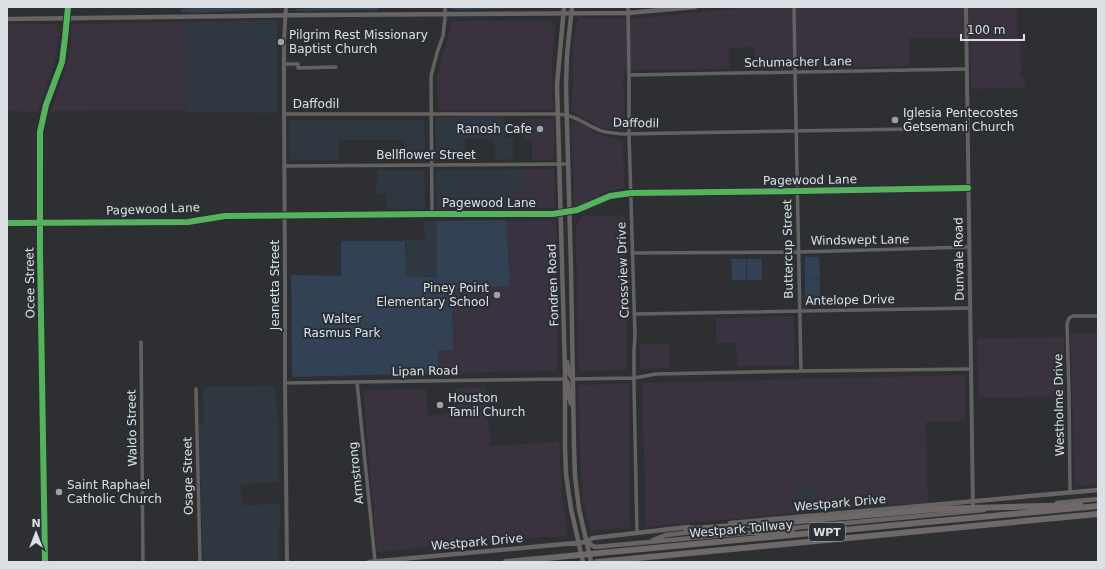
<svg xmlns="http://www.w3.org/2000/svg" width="1105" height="569" viewBox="0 0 1105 569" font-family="'DejaVu Sans',sans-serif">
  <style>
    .commercial { fill: #3a323f }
    .built { fill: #2f3841 }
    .education { fill: #393240 }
    .green { fill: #324254 }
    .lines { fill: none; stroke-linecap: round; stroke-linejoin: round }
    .minor { stroke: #646162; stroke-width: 3.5 }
    .tertiary { stroke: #646162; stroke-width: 4 }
    .secondary { stroke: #696464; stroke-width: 4.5 }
    .motorway { stroke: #6e6868; stroke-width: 6 }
    .cycleway-casing { stroke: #2a2f35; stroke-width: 8 }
    .cycleway { stroke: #56b35d; stroke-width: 6 }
    .poi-dot { fill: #9fa2a6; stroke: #2a2f35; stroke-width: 1.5 }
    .labels { text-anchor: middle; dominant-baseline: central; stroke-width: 4; stroke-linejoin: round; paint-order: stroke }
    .shield { fill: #2a2f35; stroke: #a7abb0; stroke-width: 1 }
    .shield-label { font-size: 11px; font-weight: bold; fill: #dce0e4 }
    .poi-label { font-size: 12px; fill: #dce0e4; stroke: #2a2f35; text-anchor: start }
    .street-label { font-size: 12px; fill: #dce0e4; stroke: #2a2f35 }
    .park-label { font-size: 12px; fill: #d5e5f7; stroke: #2a2f35 }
  </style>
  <rect width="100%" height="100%" fill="#2d2f32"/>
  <path class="commercial" d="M751,7h266v29h3l1,42h4l1,10 -55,1 -1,-51h-61v28l-153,3 -1,-22 -26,1 1,21 -106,1 -1,16 -50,2v-45l3,-20 3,-5 51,1z
    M551,20l4,5 -3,37 1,47 -40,1h-75l-1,-30 3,-16 9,-31 2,-10 2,-2z
    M185,22l1,88 -135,1 16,-47 4,-21v-17l2,-2z
    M7,24h49l3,10 -5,31 -16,47 -31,-1z
    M624,86l1,41 -3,3 -21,-2 -29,-17v-23z
    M523,119h31v39l-3,2h-19v-21h-9z
    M575,120l22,13 26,8 1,47 -18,4 -29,14 -3,-2 -3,-81z
    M523,169h31l1,39 -41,1v-20l9,-1z
    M625,215l2,155 -49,1 -2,-145 7,-10z
    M1070,333h28v151l-23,2z
    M1064,337l1,59 -86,2 -2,-59z
    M670,343v25l-30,1v-25z
    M966,375v46l-40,1 2,81 -33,1 -249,23 -4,-144z
    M629,384l1,143 -38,4 -4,-8 -5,-23 -3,-45 -1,-70z
    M486,387l5,59 68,-4 3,54 6,40 -67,3 -124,13 -14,-162 63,-1 2,27 30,-5 -2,-23z"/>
  <path class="built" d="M275,20l2,2v91l-91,-1 -1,-90z
    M504,116v22h9v21l-18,1 -1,-21h-29v20h-29v-42z
    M289,120h135l1,39h-20v-19h-67v20h-45l-4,-2z
    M523,169v20h-9v20h-78v-39z
    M377,170l47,1 1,38h-39v-15h-10z
    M424,221h13v56l-31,-1v-36l19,-1z
    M275,386l4,43v53l-38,2 1,21 38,-1 -1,53 -1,5h-75l-4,-137 5,-3 -1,-35z
    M814,485l2,20 -19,2 -2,-20z"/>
  <path class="education" d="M556,220l2,151 -120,2 -1,-152z
    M794,316v49l-57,1 -1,-23h-20v-25z"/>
  <path class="green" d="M259,7l16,1c-10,2 -18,1 -28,2 -22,1 -43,4 -65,2l-2,-2 8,-2z
    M340,7h40l-3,3h-7l-72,1 -4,-1 2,-1z
    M452,7h101l-96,3 -7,-2z
    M506,220l4,66 -51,1 -4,4 -3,6 1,53h-15v23l-146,4 -1,-102 50,1v-35h64l1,35h-19l50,1v-56z
    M805,257h14l1,21 -15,1z
    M731,259h15v21h-14z
    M747,259h15v21h-15z
    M805,279h15v22h-15z"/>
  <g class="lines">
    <path class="minor" d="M628,7l1,68v59l6,202 -1,14v36l3,147
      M794,7l1,65 6,299
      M284,64h14v4l38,-1
      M629,75l338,-6
      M284,114h274c19,1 25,10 41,16 6,3 15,3 22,4l347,-6
      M284,166l284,-2
      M432,214l-1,-138 6,-23 6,-17 2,-18v-11
      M7,223l181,-1 37,-6 207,-2h121l24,-4 33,-14 21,-3 167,-2 170,-3
      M632,253l167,-1 170,-5
      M634,314l336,-6
      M141,342l2,220
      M572,379l62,-1 22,-4 145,-3 170,-2
      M357,382l18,179
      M285,383l280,-4
      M196,389l4,173
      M1070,493l-1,-99 -2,-70 2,-6 4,-2h25
      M45,562l-5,-308v-122l6,-27 16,-43 3,-24 3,-31"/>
    <path class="tertiary" d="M286,7l-2,33v60l1,182v101l2,179
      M966,7l7,504"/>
    <path class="secondary" d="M564,7l-7,78 8,286v76l1,27 5,35 12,53
      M572,7l-5,48 -1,31 5,182 3,179 1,29 4,33 12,53
      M7,19l304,-4 317,-2 67,-6
      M567,362l2,11 3,5
      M565,379l3,4 1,13 2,8
      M1057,503l41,-4
      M730,523l368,-33
      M782,529l202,-19
      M653,540l13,-5 26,-3 1,-4
      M586,542l9,5 162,-15
      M369,562l217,-20 7,-4 95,-11"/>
    <path class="motorway" d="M686,528l7,1 95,-7 149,-13 143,-4
      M755,532h37
      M506,562l592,-56
      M597,562l501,-48"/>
    <defs>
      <path id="cycleway" d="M7,223l181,-1 37,-6 207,-2h121l24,-4 33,-14 21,-3 167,-2 170,-3
        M45,562l-5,-308v-122l6,-27 16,-43 3,-24 3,-31"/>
    </defs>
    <use href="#cycleway" class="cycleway-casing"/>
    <use href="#cycleway" class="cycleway"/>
  </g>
  <g class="poi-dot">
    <circle cx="281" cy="42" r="4"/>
    <circle cx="895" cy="120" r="4"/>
    <circle cx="540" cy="129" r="4"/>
    <circle cx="497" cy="295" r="4"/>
    <circle cx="440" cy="405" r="4"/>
    <circle cx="59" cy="492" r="4"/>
  </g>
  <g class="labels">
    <rect class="shield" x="809" y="523" width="36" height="18" rx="3"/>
    <g class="shield-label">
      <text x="827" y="532">WPT</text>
    </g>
    <g class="poi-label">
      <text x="289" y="35">Pilgrim Rest Missionary<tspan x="289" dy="14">Baptist Church</tspan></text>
      <text x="903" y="113">Iglesia Pentecostes<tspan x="903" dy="14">Getsemani Church</tspan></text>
      <text x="532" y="129" text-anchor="end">Ranosh Cafe</text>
      <text x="489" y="288" text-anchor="end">Piney Point<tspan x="489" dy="14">Elementary School</tspan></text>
      <text x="448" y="398">Houston<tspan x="448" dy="14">Tamil Church</tspan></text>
      <text x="67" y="485">Saint Raphael<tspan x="67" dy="14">Catholic Church</tspan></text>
    </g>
    <g class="street-label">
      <text transform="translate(798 62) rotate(-1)">Schumacher Lane</text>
      <text x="316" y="104">Daffodil</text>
      <text transform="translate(636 123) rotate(1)">Daffodil</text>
      <text x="426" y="155">Bellflower Street</text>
      <text transform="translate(810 180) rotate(-1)">Pagewood Lane</text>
      <text x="489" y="203">Pagewood Lane</text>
      <text transform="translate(153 209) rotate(-2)">Pagewood Lane</text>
      <text transform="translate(860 240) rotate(-1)">Windswept Lane</text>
      <text transform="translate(788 249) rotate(-91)">Buttercup Street</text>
      <text transform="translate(959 259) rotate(-91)">Dunvale Road</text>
      <text transform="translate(623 270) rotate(-92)">Crossview Drive</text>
      <text transform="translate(30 283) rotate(-91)">Ocee Street</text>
      <text transform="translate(275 285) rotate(-90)">Jeanetta Street</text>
      <text transform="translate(553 285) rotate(-92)">Fondren Road</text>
      <text transform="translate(850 300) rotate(-1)">Antelope Drive</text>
      <text transform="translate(425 371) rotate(-1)">Lipan Road</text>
      <text transform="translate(1059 405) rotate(-91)">Westholme Drive</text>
      <text transform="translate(132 428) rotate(-91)">Waldo Street</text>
      <text transform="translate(356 473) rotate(-96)">Armstrong</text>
      <text transform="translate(188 476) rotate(-91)">Osage Street</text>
      <text transform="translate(840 503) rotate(-5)">Westpark Drive</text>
      <text transform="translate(741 529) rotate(-5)">Westpark Tollway</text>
      <text transform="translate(477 542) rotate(-5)">Westpark Drive</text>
    </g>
    <g class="park-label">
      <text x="342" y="319">Walter<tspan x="342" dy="14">Rasmus Park</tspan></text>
    </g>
  </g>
  <rect width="1105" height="569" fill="none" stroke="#dce0e4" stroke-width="16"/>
  <g transform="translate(36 533)" stroke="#2a2f35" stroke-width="3" paint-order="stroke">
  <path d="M0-3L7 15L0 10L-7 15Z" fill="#dce0e4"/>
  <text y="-6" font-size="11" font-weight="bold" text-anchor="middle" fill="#dce0e4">N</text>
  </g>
  <path d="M961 34v6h63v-6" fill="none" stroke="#dce0e4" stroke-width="2"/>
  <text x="967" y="34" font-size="12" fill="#dce0e4" stroke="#2a2f35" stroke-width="3" paint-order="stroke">100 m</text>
</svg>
